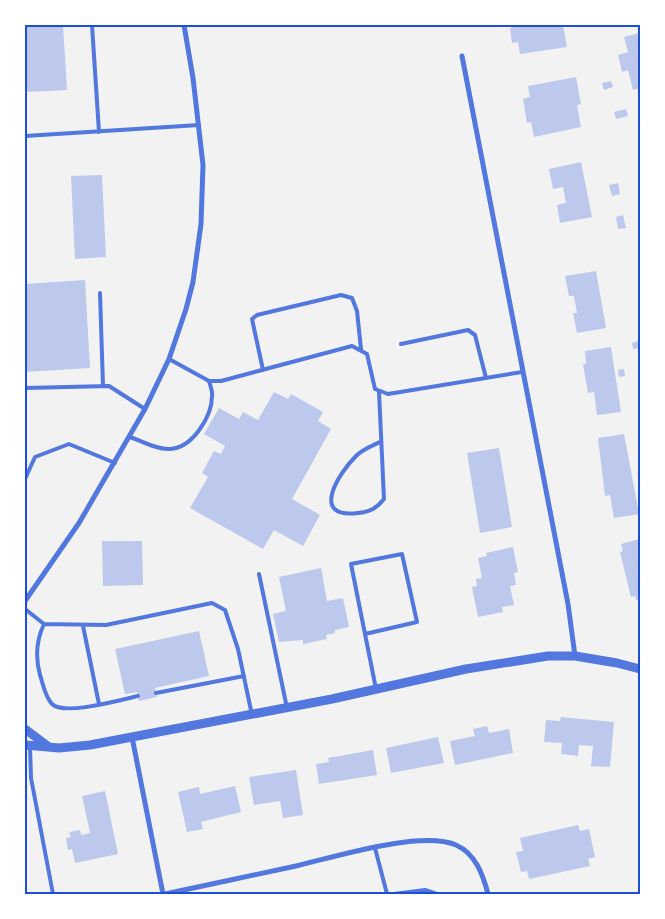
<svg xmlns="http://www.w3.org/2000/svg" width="665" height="919" viewBox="0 0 665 919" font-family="'Golos Text',sans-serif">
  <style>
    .building { fill: #bdc9ec }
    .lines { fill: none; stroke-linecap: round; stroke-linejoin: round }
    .service { stroke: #5277de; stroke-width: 4 }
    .minor { stroke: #5277de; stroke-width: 5 }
    .tertiary { stroke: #5277de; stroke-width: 9 }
    .neatline { fill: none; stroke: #1d4ed8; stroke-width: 2 }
  </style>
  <rect width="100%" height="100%" fill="#f2f2f2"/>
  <path class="building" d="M25,25h38l4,65 -42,2z
    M513,25h50l4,22 -47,7 -2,-12 -6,1 -2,-15 4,-1z
    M640,33v55l-7,2 -5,-20 -6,2 -4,-17 10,-3 -4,-15z
    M576,77l5,27 -4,1 4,22 -47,10 -3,-15 -4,1 -4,-24 7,-2 -2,-11z
    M611,81l2,6 -9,3 -2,-7z
    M626,109l2,7 -12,3 -2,-7z
    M581,162l11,55 -32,6 -3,-18 9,-2 -3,-16 -10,2 -4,-20z
    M102,175l4,82 -31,2 -4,-83z
    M618,183l2,11 -8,2 -3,-11z
    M623,215l3,13 -8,1 -2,-12z
    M596,271l10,57 -29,5 -4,-20h4l-3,-17h-5l-4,-20z
    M85,280l5,88 -65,4v-88z
    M638,341l1,7 -6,1 -1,-6z
    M611,347l10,65 -24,3 -3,-23 -6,1 -5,-29h3l-1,-13z
    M624,369l1,7 -6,1 -1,-7z
    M274,392l14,7 3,-5 32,18 -5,9 13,8 -39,70 28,16 -17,31 -29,-16 -11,19 -73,-41 18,-31 -6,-4 12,-22 7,3 4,-8 -21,-12 15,-26 20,11 4,-7 15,8z
    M624,434l15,80 -25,4 -4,-23 -5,1 -7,-58z
    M499,448l13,79 -32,6 -13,-80z
    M640,539v60l-4,1 -1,-4 -4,1 -11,-45 3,-1 -2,-7z
    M102,541h40l1,44 -40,1z
    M513,547l5,25 -4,1 2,12 -6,1 4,19 -12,2 1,5 -25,5 -6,-30 5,-1 -1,-7 6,-1 -4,-20 9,-2 -1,-3z
    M321,568l6,33 16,-3 6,29 -14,3v3l-9,2 1,4 -24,5v-4l-24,2 -6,-28 13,-3 -7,-34z
    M199,631l10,45 -54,12 2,9 -18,4 -2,-9 -12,2 -10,-45z
    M561,717l53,5 -4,45 -19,-1 2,-20 -14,-1 -1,11 -17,-2 1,-11 -18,-1 2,-22 14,1z
    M487,726l2,7 20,-4 4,24 -58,12 -5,-24 25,-5 -2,-7z
    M438,737l6,26 -53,10 -5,-25z
    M373,750l4,25 -58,9 -3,-20 13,-2 -1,-4z
    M296,770l7,45 -20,3 -3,-17 -26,4 -5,-28z
    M235,786l6,26 -40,10 2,7 -16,3 -9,-40 21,-5 1,7z
    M105,791l13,63 -43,9 -3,-14 -4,1 -2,-12 5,-1 -2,-5 11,-2 1,5 9,-2 -8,-37z
    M578,825l2,6 9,-2 6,28 -7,2 2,7 -61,13 -2,-8 -6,1 -5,-20 7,-1 -3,-13z"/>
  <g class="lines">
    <path class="service" d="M92,25l7,107
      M25,136l174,-11
      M100,293l3,93
      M401,344l67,-14 7,5 11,43
      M169,359l40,22h12l131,-35 15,8 8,35 13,5 134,-22
      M263,370l-11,-51 5,-4 84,-20 11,3 5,13 4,38
      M25,388l84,-2 36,23
      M379,392l5,107c-7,9 -14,13 -26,14 -49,6 -19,-40 -2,-57 7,-7 16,-10 24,-14
      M130,437c12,4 27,13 40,12 22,-1 42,-32 42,-53 1,-5 -2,-11 -3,-15
      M25,479l10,-22 34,-13 46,19
      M259,574l28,134
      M25,609l19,15 62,1 106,-22 13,7 13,39 14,66
      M44,624c-8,17 -9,33 -4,51 3,9 5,22 12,29 12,12 68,-4 86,-8
      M83,626l16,78
      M365,634l52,-12 -15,-68 -51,10 25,125
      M156,693l88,-17
      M30,747l1,31 22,116
      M375,848l12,46
      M394,894l31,-4 12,4"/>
    <path class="minor" d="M462,56l106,548 7,52
      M25,601l54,-78 66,-114 24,-50 17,-50 7,-27 8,-58 2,-59 -10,-87 -9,-53
      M132,737l31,157
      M165,894c44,-9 87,-19 131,-28 38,-9 125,-36 160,-21 20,9 27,30 32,49"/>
    <path class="tertiary" d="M25,729l24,18
      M25,745l34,3 31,-3 242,-46 134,-30 82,-13h27l42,7 23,6"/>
  </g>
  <rect width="665" height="919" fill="none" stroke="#ffffff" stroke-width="52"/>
  <rect x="26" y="26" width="613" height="867" class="neatline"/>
</svg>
